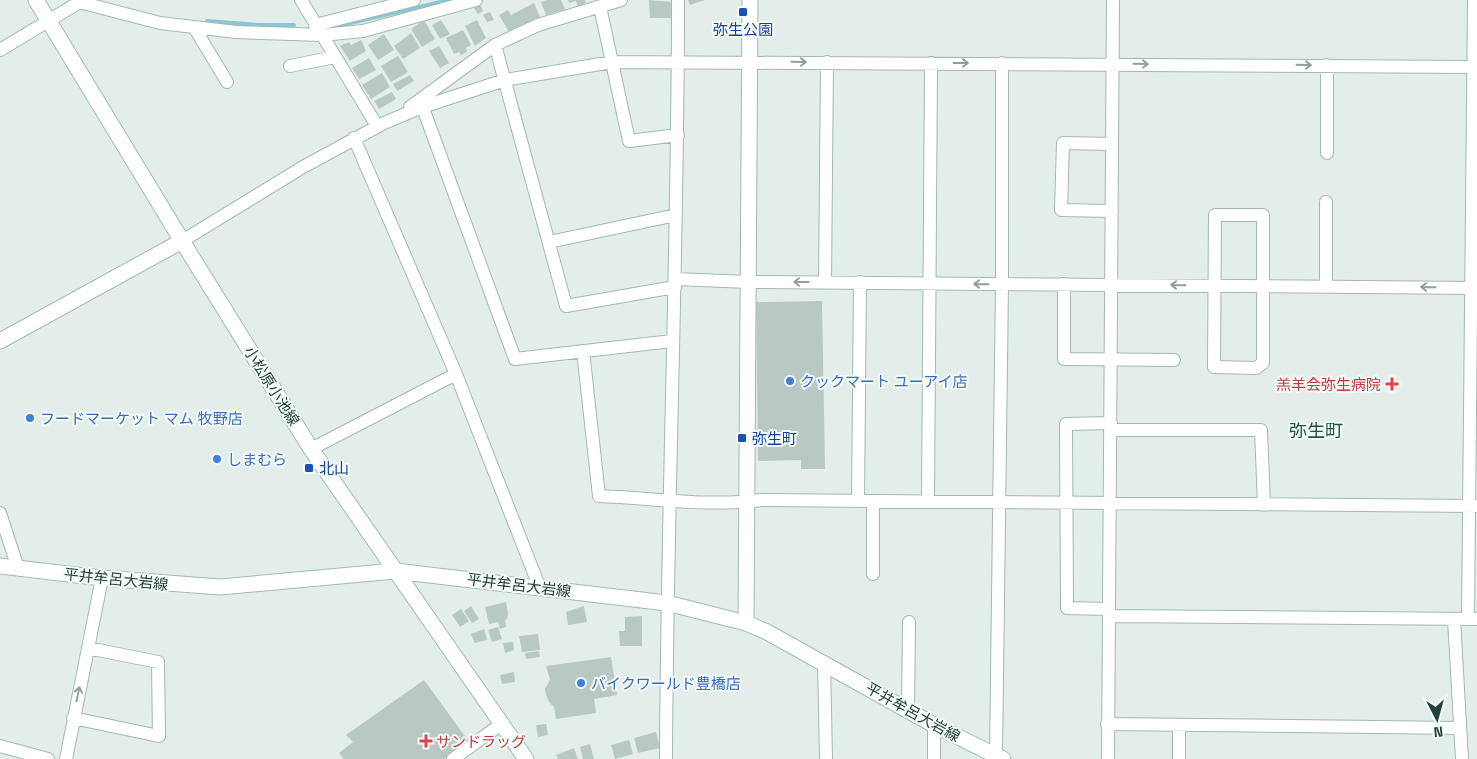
<svg xmlns="http://www.w3.org/2000/svg" width="1477" height="759" viewBox="0 0 1477 759" font-family="'Space Grotesk','Noto Sans JP',sans-serif">
  <style>
    .lines { fill: none; stroke-linecap: round; stroke-linejoin: round }
    .stream { stroke: #87c8d7; stroke-width: 4 }
    .building { fill: #b8c9c3 }
    .minor-casing { stroke: #a5b7b2; stroke-width: 14 }
    .tertiary-casing { stroke: #a5b7b2; stroke-width: 17 }
    .secondary-casing { stroke: #a0bbb3; stroke-width: 17 }
    .minor { stroke: #fff; stroke-width: 12 }
    .tertiary { stroke: #fff; stroke-width: 15 }
    .secondary { stroke: #fff; stroke-width: 15 }
    .oneway { stroke: #90a09c }
    .transit-dot { fill: #1a4fb4; stroke: #f4faf7; stroke-width: 2 }
    .shop-dot { fill: #3f7fe0; stroke: #f4faf7; stroke-width: 2 }
    .health-dot { fill: #e0444e; stroke: #f4faf7; stroke-width: 2 }
    .labels { text-anchor: middle; dominant-baseline: central; stroke-width: 4; stroke-linejoin: round; paint-order: stroke }
    .transit-label { font-size: 15px; fill: #164399; stroke: #f4faf7; text-anchor: start }
    .shop-label { font-size: 15px; fill: #366cbe; stroke: #f4faf7; text-anchor: start }
    .health-label { font-size: 15px; fill: #be3a42; stroke: #f4faf7; text-anchor: end }
    .street-label { font-size: 15px; fill: #21413a; stroke: #f4faf7 }
    .quarter-label { font-size: 18px; fill: #1b5549; stroke: #f4faf7 }
  </style>
  <rect width="100%" height="100%" fill="#e3eeea"/>
  <g class="lines">
    <path class="stream" d="M207,21l51,4h36
      M329,28l120,-28"/>
  </g>
  <path class="building" d="M547,0h14l4,9 -19,6 -5,-13z
    M568,0h17l1,3 -8,3 -2,-5 -7,2z
    M649,0l23,2v16h-22z
    M688,0h17l-15,5z
    M534,3l6,14 -31,15 -10,-17 9,-5 3,5z
    M480,4l3,7 -5,3 -5,-7z
    M490,12l4,8 -7,2 -4,-7z
    M424,20l11,19 -13,8 -11,-18z
    M441,20l9,14 -10,5 -8,-14z
    M477,20l9,18 -11,8 -10,-20z
    M463,30l8,15 -5,3 1,4 -6,3 -2,-3 -5,2 -8,-16z
    M411,33l9,15 -17,11 -9,-13z
    M384,34l10,16 -16,10 -10,-15z
    M361,40l5,11 -16,10 -10,-15 9,-4 2,3z
    M439,46l10,17 -9,5 -11,-17z
    M398,56l10,16 -17,10 -10,-16z
    M369,58l7,12 -17,9 -7,-11z
    M382,73l8,14 -19,12 -9,-14z
    M410,75l4,6 -17,10 -4,-7z
    M392,92l4,7 -17,10 -5,-8z
    M822,301l3,168h-24v-9l-43,1 -2,-159z
    M506,602l2,11 -1,6 -2,1 1,7 -6,2 -2,-7 -9,2 -4,-17z
    M471,606l8,13 -7,4 -8,-12z
    M584,606l3,16 -19,3 -2,-13z
    M461,609l8,12 -9,6 -8,-12z
    M642,616v30h-22l-1,-15h6v-14z
    M498,627l4,12 -10,3 -4,-12z
    M484,629l3,11 -12,3 -4,-9z
    M538,634l2,16 -18,2 -3,-16z
    M513,642l1,8 -9,3 -2,-10z
    M539,651l1,6 -14,2 -1,-6z
    M611,657l6,38 -23,4 2,14 -40,6 -2,-12 -5,-5 -3,-7 -1,-6 5,-9 -4,-14z
    M514,672l1,10 -13,2 -2,-9z
    M424,680l46,63 -23,16h-103l-5,-6 14,-11 -7,-7z
    M546,724l2,11 -10,2 -2,-12z
    M656,732l4,16 -22,5 -4,-15z
    M629,740l4,14 -18,5 -4,-14z
    M590,744l4,15h-11l-3,-12z
    M574,748l4,11h-20l-2,-4z"/>
  <g class="lines">
    <defs>
      <path id="minor" d="M301,0l76,126 45,-19 83,-27 107,-18 865,5
        M79,2l81,21 76,9 86,3 41,-4 113,-31
        M600,7l29,134 49,-6
        M315,25l99,-25
        M194,27l33,55
        M495,45l71,261 109,-19
        M0,50l83,-50
        M1327,65v88
        M290,66l45,-9
        M420,100l95,259 157,-18
        M410,107l85,-62 43,-20 83,-25
        M354,138l102,236 83,212
        M1112,211l-51,-1 2,-67 49,1
        M1215,215h48v148l-7,5 -42,-1z
        M182,241l121,-74 81,-44
        M549,242l127,-27
        M675,279l74,3 728,6
        M825,282l2,-220
        M1064,284v75l110,1
        M1326,287v-85
        M583,351l16,145c55,2 108,11 163,4l715,6
        M1111,430h150l3,75
        M311,449l145,-75
        M858,501l2,-219
        M928,501l3,-438
        M0,513l18,55
        M873,574v-73
        M1109,609l-42,-1 -1,-184 45,-1
        M1109,616l368,3
        M1454,619l8,140
        M1468,619l6,-619
        M824,662l2,97
        M908,710l1,-88
        M73,718l86,18 -1,-74 -70,-14
        M1107,724l353,4
        M934,725v34
        M0,746l48,13
        M996,755l6,-471v-221
        M66,759l36,-181
        M453,759l47,-34
        M666,759c1,-253 12,-506 12,-759
        M1108,759l5,-759
        M1179,759v-34"/>
      <path id="tertiary" d="M0,341l182,-100
        M746,623l4,-623"/>
      <path id="secondary" d="M36,0l146,241 129,208 215,310
        M0,566l102,12 118,9 175,-16 272,32 79,20 21,9 167,93 69,34"/>
    </defs>
    <use href="#minor" class="minor-casing"/>
    <use href="#tertiary" class="tertiary-casing"/>
    <use href="#secondary" class="secondary-casing"/>
    <use href="#minor" class="minor"/>
    <use href="#tertiary" class="tertiary"/>
    <use href="#secondary" class="secondary"/>
  </g>
  <defs><path id="oneway-shaft" d="M-6 0H5M1.5-3L5.5 0L1.5 3" fill="none" stroke-width="1.6" stroke-linecap="round" stroke-linejoin="round" transform="scale(1.25)"/></defs>
  <g class="oneway">
    <use href="#oneway-shaft" transform="translate(799 62) rotate(1)"/>
    <use href="#oneway-shaft" transform="translate(961 63)"/>
    <use href="#oneway-shaft" transform="translate(1141 64) rotate(1)"/>
    <use href="#oneway-shaft" transform="translate(1304 65) rotate(1)"/>
    <use href="#oneway-shaft" transform="translate(801 282) rotate(-180)"/>
    <use href="#oneway-shaft" transform="translate(981 284) rotate(-179)"/>
    <use href="#oneway-shaft" transform="translate(1178 285) rotate(-179)"/>
    <use href="#oneway-shaft" transform="translate(1428 287) rotate(-179)"/>
    <use href="#oneway-shaft" transform="translate(78 694) rotate(-78)"/>
  </g>
  <g class="transit-dot">
    <rect x="738" y="7" width="10" height="10" rx="2.5"/>
    <rect x="737" y="433" width="10" height="10" rx="2.5"/>
    <rect x="304" y="463" width="10" height="10" rx="2.5"/>
  </g>
  <g class="shop-dot">
    <circle cx="790" cy="381" r="5"/>
    <circle cx="30" cy="418" r="5"/>
    <circle cx="217" cy="459" r="5"/>
    <circle cx="581" cy="683" r="5"/>
  </g>
  <g class="health-dot">
    <path d="M1389.5 376.5h5v5h5v5h-5v5h-5v-5h-5v-5h5z"/>
    <path d="M423.5 733.5h5v5h5v5h-5v5h-5v-5h-5v-5h5z"/>
  </g>
  <g class="labels">
    <g class="transit-label">
      <text x="743" y="29" text-anchor="middle">弥生公園</text>
      <text x="752" y="438">弥生町</text>
      <text x="319" y="468">北山</text>
    </g>
    <g class="shop-label">
      <text x="800" y="381">クックマート ユーアイ店</text>
      <text x="40" y="418">フードマーケット マム 牧野店</text>
      <text x="227" y="459">しまむら</text>
      <text x="591" y="683">バイクワールド豊橋店</text>
    </g>
    <g class="health-label">
      <text x="1381" y="384">羔羊会弥生病院</text>
      <text x="436" y="741" text-anchor="start">サンドラッグ</text>
    </g>
    <g class="street-label">
      <text transform="translate(272 386) rotate(58)">小松原小池線</text>
      <text transform="translate(116 579) rotate(6)">平井牟呂大岩線</text>
      <text transform="translate(519 585) rotate(7)">平井牟呂大岩線</text>
      <text transform="translate(913 712) rotate(29)">平井牟呂大岩線</text>
    </g>
    <g class="quarter-label">
      <text x="1316" y="430">弥生町</text>
    </g>
  </g>
  <g transform="translate(1437 719) rotate(174)" stroke="#f4faf7" stroke-width="4" paint-order="stroke">
  <path d="M0-4L9 19L0 12L-9 19Z" fill="#21413a"/>
  <text y="-8" font-size="14" font-weight="bold" text-anchor="middle" fill="#21413a">N</text>
  </g>
</svg>
